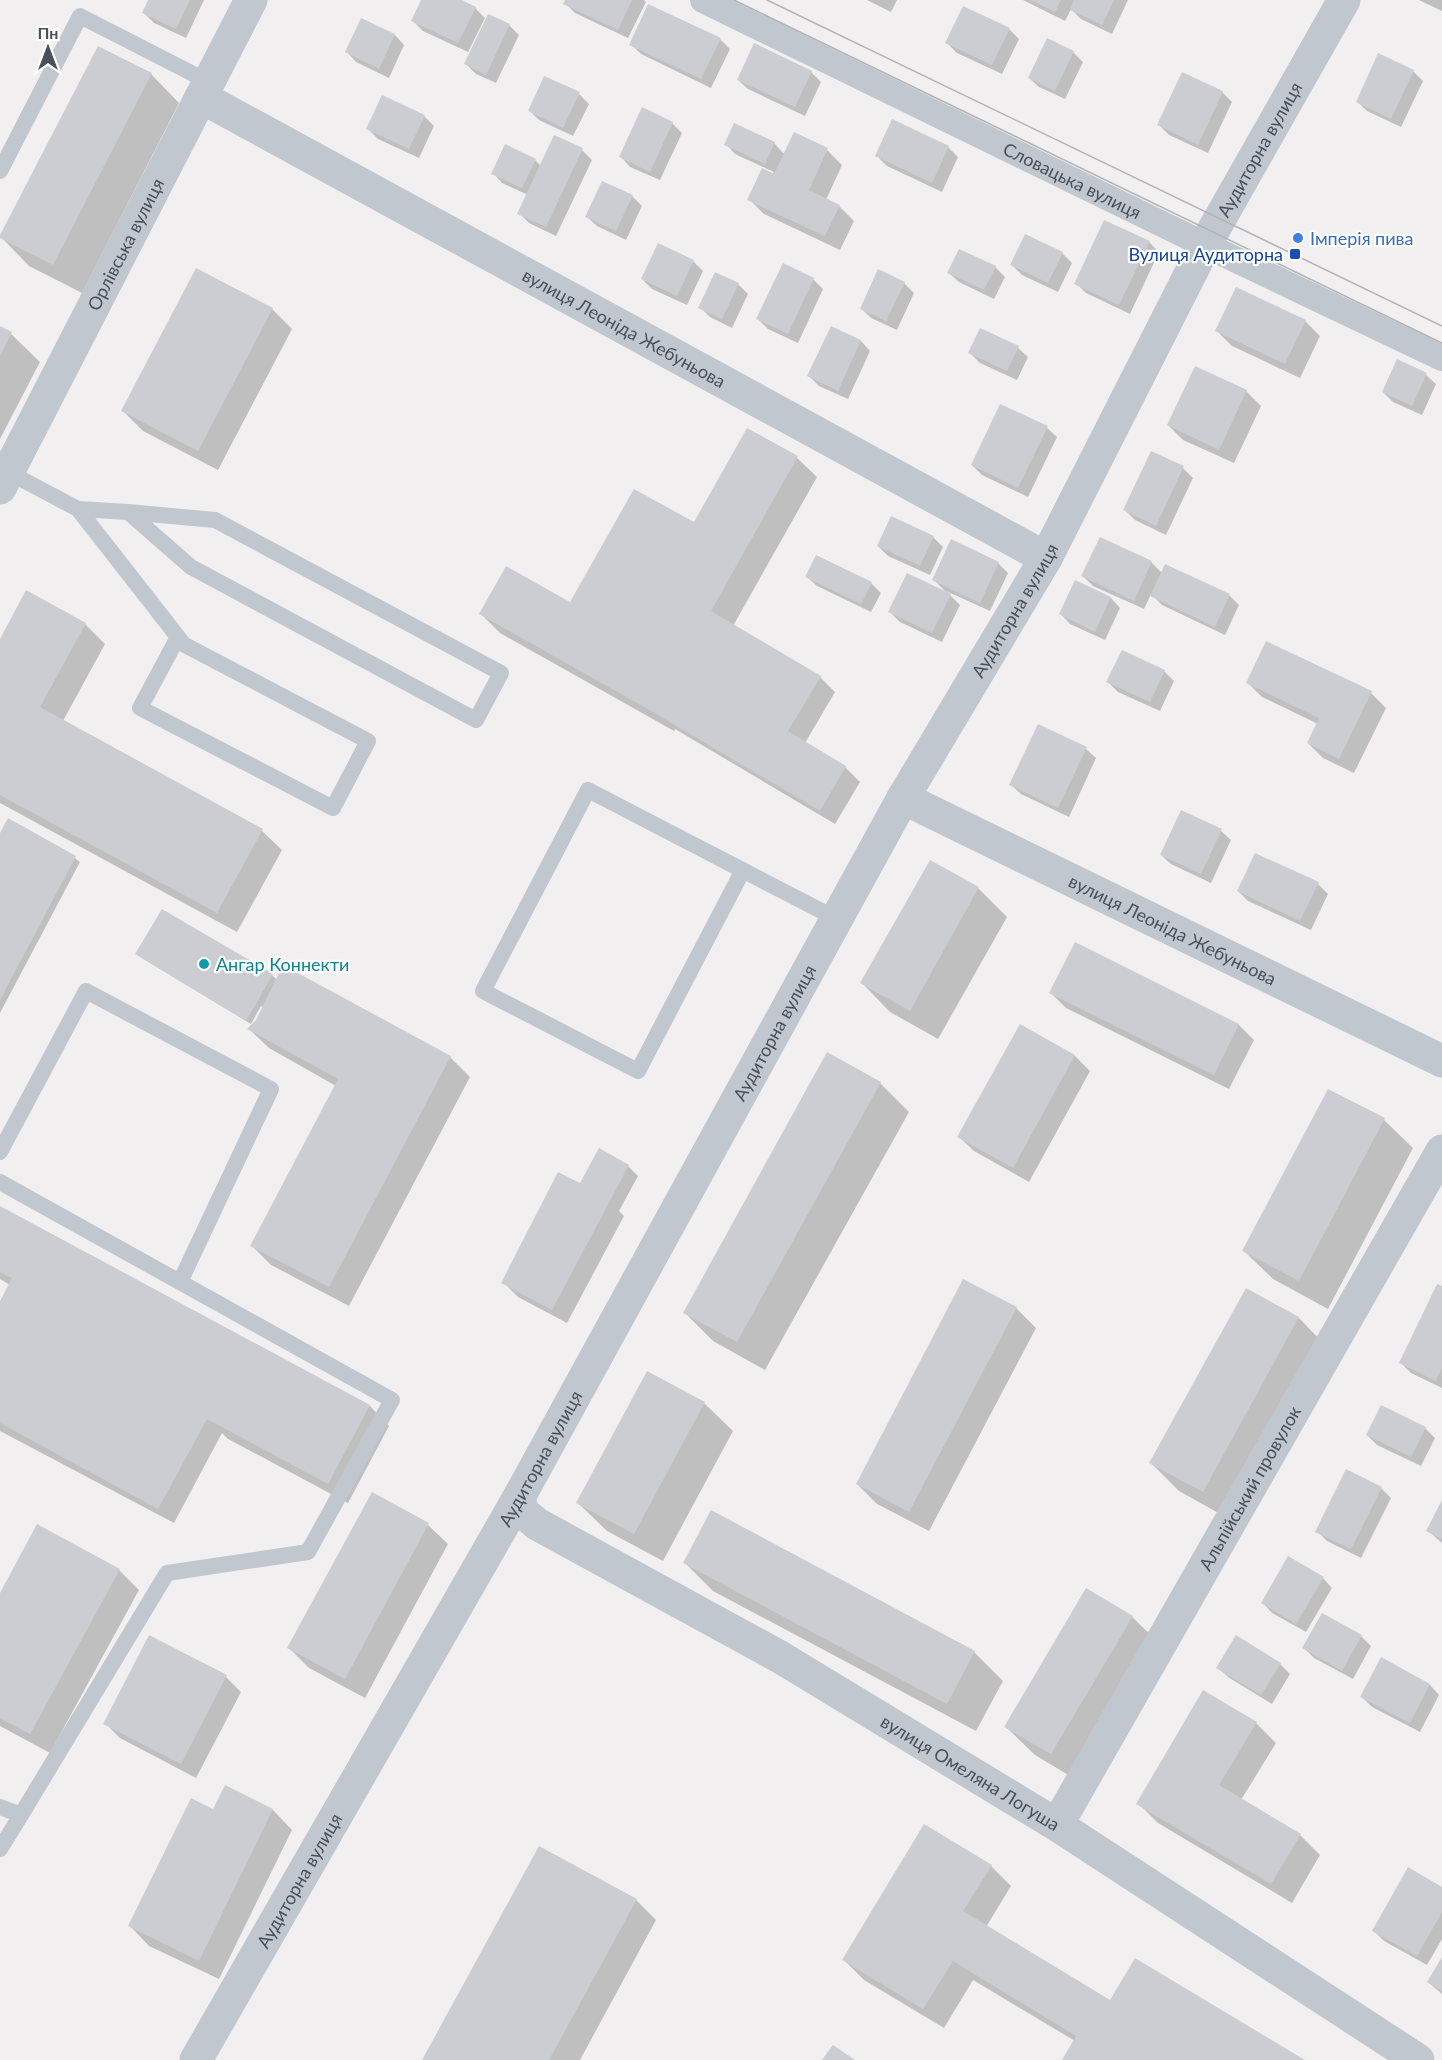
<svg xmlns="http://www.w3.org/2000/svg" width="1442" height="2060" viewBox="0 0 1442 2060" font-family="Lato,sans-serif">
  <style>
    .shadow { fill: #0003 }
    .building { fill: #cccdd3 }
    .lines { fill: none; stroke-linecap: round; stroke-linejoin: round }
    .service { stroke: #c1c7cf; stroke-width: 16 }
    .pedestrian { stroke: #c1c7cf; stroke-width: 26 }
    .minor { stroke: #c1c7cf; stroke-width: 33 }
    .tertiary { stroke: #c1c7cf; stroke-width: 33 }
    .tram { stroke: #b1b3b8; stroke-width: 1.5 }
    .shop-dot { fill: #3f7fe0; stroke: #fff; stroke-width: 2 }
    .transit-dot { fill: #1a4fb4; stroke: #fff; stroke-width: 2 }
    .culture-dot { fill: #0f9aa8; stroke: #fff; stroke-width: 2 }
    .labels { text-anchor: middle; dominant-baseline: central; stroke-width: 4.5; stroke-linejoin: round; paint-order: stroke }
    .street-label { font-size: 18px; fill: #49505a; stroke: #fff }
    .shop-label { font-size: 18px; fill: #366cbe; stroke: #fff; text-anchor: start }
    .transit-label { font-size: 18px; fill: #164399; stroke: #fff; text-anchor: end }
    .culture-label { font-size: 18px; fill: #0d838f; stroke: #fff; text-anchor: start }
  </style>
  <rect width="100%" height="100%" fill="#f1efef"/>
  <path class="shadow" d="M150,0h54l-18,38 -32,-15 -10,-10z
    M423,0h35l17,8 10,10 -17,34 -45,-21 -10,-10z
    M566,0h78l2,2 -18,36 -53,-25 -10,-10z
    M867,0h30l-6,12z
    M1023,0h105l-16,34 -31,-15 -10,-10 -6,12z
    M1419,0h23v11l-21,-10z
    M489,16l20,9 10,10 -23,48 -20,-9 -10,-10z
    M1009,29l10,10 -17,35 -45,-21 -10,-10z
    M395,35l9,10 -15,33 -33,-16 -9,-10z
    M720,39l10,10 -19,39 -70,-34 -10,-10z
    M1073,52l10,10 -18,37 -26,-12 -10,-9z
    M1413,71l10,10 -22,46 -34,-16 -10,-10z
    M811,72l10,10 -16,34 -57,-27 -10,-9z
    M151,74l28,29 -97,190 -53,-27 -28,-29z
    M1222,92l10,10 -24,51 -39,-18 -10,-10z
    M579,94l10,10 -16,32 -34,-16 -10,-10z
    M643,109l29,14 10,10 -22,47 -30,-13 -9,-10z
    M424,116l10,10 -15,32 -41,-19 -10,-10z
    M893,121l55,26 10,10 -16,35 -55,-26 -10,-10z
    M795,134l32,16 15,15 -16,35 13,6 15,15 -14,29 -76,-36 -15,-15 25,-27 -39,-18 -9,-10 48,-1 11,12z
    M555,137l27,13 10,10 -36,76 -27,-13 -10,-10 9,-18 -26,-12 -9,-10 42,-13 6,6z
    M632,196l10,10 -16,34 -29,-14 -10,-9z
    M1149,242l10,10 -29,62 -44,-21 -10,-10z
    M1062,253l10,10 -14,29 -36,-17 -10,-10z
    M693,261l10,10 -16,34 -35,-16 -10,-10z
    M995,267l10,10 -11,22 -35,-17 -10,-9z
    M813,279l10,10 -25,54 -30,-14 -10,-10z
    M904,283l10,10 -17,37 -26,-12 -10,-10z
    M738,284l10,10 -16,34 -22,-11 -10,-10z
    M272,309l20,20 -74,141 -75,-39 -20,-20z
    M1305,321l15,15 -20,42 -68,-32 -15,-15z
    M0,328l11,6 29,28 -40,77z
    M831,328l30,13 9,10 -22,48 -29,-13 -10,-10z
    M1018,348l10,9 -11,23 -37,-17 -10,-10z
    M1398,361l28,14 10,9 -14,31 -29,-13 -10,-10z
    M1246,391l15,15 -27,57 -51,-23 -15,-15z
    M1047,428l10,9 -29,60 -46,-22 -10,-10z
    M748,430l49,28 20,19 -84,149 87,51 15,15 -30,51 40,24 15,15 -25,42 -160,-95 -1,2 -174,-98 -20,-20 91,-9 123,-80z
    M1183,468l10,10 -27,57 -31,-15 -10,-10z
    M933,537l10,10 -13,28 -42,-19 -10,-10z
    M1151,562l11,11 4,-7 64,30 9,9 -14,30 -63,-30 -11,-11 -7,15 -51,-23 -10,-10z
    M998,563l10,10 -18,38 -44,-20 14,14 -18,37 -42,-20 -10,-10 58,-18 -14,-14z
    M807,577l64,6 10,10 -10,19 -54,-26z
    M1076,582l35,16 9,10 -15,32 -35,-16 -9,-10z
    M27,593l58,31 20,20 -42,77 199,110 20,19 -45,82 -237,-129v-161z
    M1164,671l10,10 -14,30 -42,-19 -10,-10z
    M1247,682l124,11 15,15 -32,65 -31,-15 -15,-15 10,-19 -56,-27z
    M1039,726l47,23 10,9 -27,59 -48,-23 -10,-9z
    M8,820l67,38 5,4 -80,151v-177z
    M1221,831l10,9 -20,43 -40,-19 -10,-9z
    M930,862l48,26 29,29 -69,122 -48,-27 -28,-29z
    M1318,884l10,10 -17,36 -63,-29 -10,-10z
    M1075,944l164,81 15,15 -25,49 -163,-81 -15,-15z
    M142,958l130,17 5,5 173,77 20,20 -121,229 -78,-41 -19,-19 84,-160 -67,-38 -20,-19 8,-8 7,-14 -3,-1 -10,18z
    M1020,1026l55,30 15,15 -61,111 -55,-31 -15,-14z
    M880,1083l29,29 -144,258 -52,-29 -28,-28z
    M1329,1091l55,29 29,28 -85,161 -55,-30 -29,-28z
    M628,1166l10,10 -19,35 5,5 -57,107 -49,-26 -15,-15 85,-92z
    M0,1207l370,199 19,20 -41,77 -120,-64 -6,-6 -48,90 -174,-92v-127l10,-19 -10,-6z
    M1442,1288v100l-31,-15 -10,-10z
    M1246,1290l53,28 28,29 -96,173 -52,-29 -28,-28z
    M1016,1308l20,20 -107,203 -52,-27 -20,-20z
    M704,1403l29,28 -70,130 -56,-30 -29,-28z
    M1425,1428l10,10 -14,28 -44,-21 -10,-10z
    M1381,1488l10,10 -30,60 -34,-17 -10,-10z
    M1442,1503v40l-15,-13z
    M712,1512l262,140 29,29 -27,50 -263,-140 -28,-28z
    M428,1525l20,19 -83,154 -56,-30 -20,-20z
    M119,1570l20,20 -89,163 -50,-27v-130z
    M1323,1578l9,10 -26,44 -34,-19 -9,-10z
    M1323,1615l38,21 10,10 -18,33 -39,-21 -10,-10z
    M1132,1617l29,28 -81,137 -45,-27 -29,-28z
    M1382,1660l48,25 9,10 -19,37 -48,-25 -10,-10z
    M1280,1664l10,10 -18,30 -44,-27 -10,-10z
    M226,1677l15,15 -45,86 -76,-40 -15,-15z
    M1256,1723l20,20 -35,57 59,35 20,20 -28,48 -134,-80 -20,-20z
    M273,1810l19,20 -73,149 -70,-33 -19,-20 84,-115z
    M991,1866l20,20 -25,41 125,75 191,58h-238l11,-19 -102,-61 -29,48 -80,-48 -20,-20z
    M1442,1888v51l-15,26 -43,-24 -10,-10z
    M636,1900l20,20 -76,140h-156z
    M1442,1960v34l-14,-12z"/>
  <path class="building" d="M148,0h42l-14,29 -34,-16z
    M421,0h41l14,7 -18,36 -47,-22z
    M565,0h67l-14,30 -55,-26z
    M1030,0h31l-6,12z
    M1074,0h40l-12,25 -32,-15z
    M648,4l73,34 -20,41 -72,-34z
    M963,6l47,22 -18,37 -47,-22z
    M488,14l22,10 -24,51 -22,-11z
    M361,18l34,16 -16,35 -34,-17z
    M1047,38l27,13 -19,40 -27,-13z
    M754,43l58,28 -17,36 -58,-27z
    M98,46l54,27 -99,192 -53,-27v-3z
    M1378,53l36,17 -23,49 -35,-17z
    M1182,72l41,19 -25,54 -41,-20z
    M544,76l36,16 -17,36 -35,-17z
    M382,95l43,20 -16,34 -43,-20z
    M642,107l31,15 -23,50 -31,-15z
    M892,119l57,27 -17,37 -57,-27z
    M734,123l41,19 -10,22 -41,-19z
    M794,132l34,16 -19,42 31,15 -15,31 -78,-36 15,-32 12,6z
    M554,135l29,13 -37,79 -29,-13z
    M505,144l31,15 -14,29 -31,-14z
    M602,181l31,14 -17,36 -31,-14z
    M1104,220l46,21 -31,64 -45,-21z
    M1025,234l38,18 -15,31 -38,-18z
    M658,243l36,17 -17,36 -36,-17z
    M959,249l37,17 -12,24 -37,-17z
    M783,263l31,15 -26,56 -32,-15z
    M196,268l77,40 -75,143 -77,-40z
    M878,269l27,13 -19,39 -26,-12z
    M715,272l24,11 -17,36 -24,-11z
    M1236,287l70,33 -21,44 -70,-33z
    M0,326l12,6 -12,24z
    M831,326l30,14 -23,51 -31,-15z
    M980,328l39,18 -12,25 -39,-18z
    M1397,359l30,14 -15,33 -30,-14z
    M1195,366l52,24 -28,60 -52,-25z
    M1000,404l48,22 -30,62 -47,-23z
    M747,428l51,28 -87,155 110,65 -33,55 58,35 -26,45 -167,-99 -174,-98 27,-48 64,36 64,-113 60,33z
    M1151,451l33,15 -28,60 -33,-16z
    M891,516l43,20 -14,30 -43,-20z
    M1100,537l52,24 -18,40 -53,-25z
    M951,539l48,23 -19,41 -48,-23z
    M816,555l56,27 -11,22 -56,-27z
    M1165,564l65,30 -15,33 -65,-31z
    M907,573l44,21 -19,39 -44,-21z
    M1075,580l36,17 -16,35 -36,-18z
    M26,590l60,33 -46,84 223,122 -46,84 -217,-118v-156z
    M1266,641l106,50 -33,68 -32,-16 12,-25 -73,-35z
    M1122,650l43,20 -15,32 -44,-20z
    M1038,724l49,23 -29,61 -49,-23z
    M1181,810l41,19 -21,45 -41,-19z
    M8,818l68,38 -76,144v-167z
    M1255,853l64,29 -19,39 -63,-30z
    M930,860l49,27 -69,124 -50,-28z
    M162,909l111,65 -27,47 -111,-67z
    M1075,942l164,82 -25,51 -165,-82z
    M283,965l168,91 -122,231 -79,-41 88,-167 -91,-50 9,-9z
    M1020,1024l55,31 -62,113 -56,-31z
    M827,1052l54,30 -144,260 -54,-29z
    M1328,1089l57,29 -86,163 -57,-30z
    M599,1148l30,17 -77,145 -51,-27 57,-111 22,11z
    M0,1206l370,199 -42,79 -121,-65 -49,90 -158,-86v-122l12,-23 -12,-6z
    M963,1279l54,28 -108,205 -53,-28z
    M1437,1284l5,2v82l-6,13 -37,-18z
    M1246,1288l53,29 -96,175 -54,-29z
    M647,1371l58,31 -71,132 -58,-31z
    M1381,1405l45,22 -15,30 -45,-22z
    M1346,1469l36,18 -31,62 -36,-17z
    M372,1492l57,31 -84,156 -58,-31z
    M1442,1500v39l-16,-8z
    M711,1510l264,141 -28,53 -264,-141z
    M37,1524l83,45 -90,165 -30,-16v-125z
    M1288,1556l36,21 -28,47 -35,-21z
    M1086,1588l47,28 -82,138 -47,-27z
    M1322,1613l40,22 -20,36 -40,-23z
    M149,1635l78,40 -46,89 -78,-40z
    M1236,1635l45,28 -20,32 -45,-27z
    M1381,1657l49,27 -20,39 -50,-26z
    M1203,1690l54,32 -38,63 82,49 -30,50 -135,-80z
    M225,1785l48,24 -74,152 -71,-35 63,-128 22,11z
    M924,1824l68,41 -29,46 147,89 25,-42 170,102h-243l14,-24 -123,-75 -30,48 -81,-49z
    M539,1846l98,53 -88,161h-127z
    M1408,1867l34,20v25l-25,44 -45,-25z
    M1442,1957v34l-15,-9z
    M833,2045l22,15h-33z"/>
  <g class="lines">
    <path class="service" d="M0,171l80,-155 129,66
      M8,472l70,37 50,3 63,55 285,153 25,-47 -286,-153 -87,-8
      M78,509l100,128 5,7 185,97 -35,67 -193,-100 38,-71
      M743,870l-105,201 -155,-80 105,-201 249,129
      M0,1152l86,-161 185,98 -91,193
      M0,1182l392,218 -84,152 -141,21 -146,242 -21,-8
      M0,1849l21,-34"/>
    <path class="pedestrian" id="s1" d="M703,0l502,245 237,113"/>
    <g class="minor">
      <path id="s2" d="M201,97l845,461"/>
      <path id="s3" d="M903,798l539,263"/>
      <path id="s4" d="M518,1499l6,14 13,11 243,133 277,168 361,235"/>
      <path id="s5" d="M1057,1825l385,-674"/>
      <path id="s6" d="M196,2060l322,-561 385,-701 143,-240 159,-313 139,-245"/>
    </g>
    <path class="tertiary" id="s7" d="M0,488l251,-488"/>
    <path class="tram" d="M734,0l708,343
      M767,0l675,326"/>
  </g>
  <circle class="shop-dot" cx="1298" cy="238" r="6"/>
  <rect class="transit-dot" x="1289" y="248" width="12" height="12" rx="3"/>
  <circle class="culture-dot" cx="204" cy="964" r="6"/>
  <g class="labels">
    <g class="street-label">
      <text stroke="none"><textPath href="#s6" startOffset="2187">Аудиторна вулиця</textPath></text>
      <text stroke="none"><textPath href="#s1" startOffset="411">Словацька вулиця</textPath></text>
      <text stroke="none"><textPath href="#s7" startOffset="274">Орлівська вулиця</textPath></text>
      <text stroke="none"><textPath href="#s2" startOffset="482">вулиця Леоніда Жебуньова</textPath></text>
      <text stroke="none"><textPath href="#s6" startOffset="1665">Аудиторна вулиця</textPath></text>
      <text stroke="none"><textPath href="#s3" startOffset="300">вулиця Леоніда Жебуньова</textPath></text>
      <text stroke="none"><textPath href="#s6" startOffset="1179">Аудиторна вулиця</textPath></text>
      <text stroke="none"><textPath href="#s6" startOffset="693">Аудиторна вулиця</textPath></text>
      <text stroke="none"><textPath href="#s5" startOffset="388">Альпійський провулок</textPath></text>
      <text stroke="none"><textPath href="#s4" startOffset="532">вулиця Омеляна Логуша</textPath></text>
      <text stroke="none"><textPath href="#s6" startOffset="207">Аудиторна вулиця</textPath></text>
    </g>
    <g class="shop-label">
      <text x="1310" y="238">Імперія пива</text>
    </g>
    <g class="transit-label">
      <text x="1283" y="254">Вулиця Аудиторна</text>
    </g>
    <g class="culture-label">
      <text x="216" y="964">Ангар Коннекти</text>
    </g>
  </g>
  <g transform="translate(48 48)" stroke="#ffffff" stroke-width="4.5" paint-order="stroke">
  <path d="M0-4.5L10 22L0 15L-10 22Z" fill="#49505a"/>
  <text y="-9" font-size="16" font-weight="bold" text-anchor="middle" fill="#49505a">Пн</text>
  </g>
</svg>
